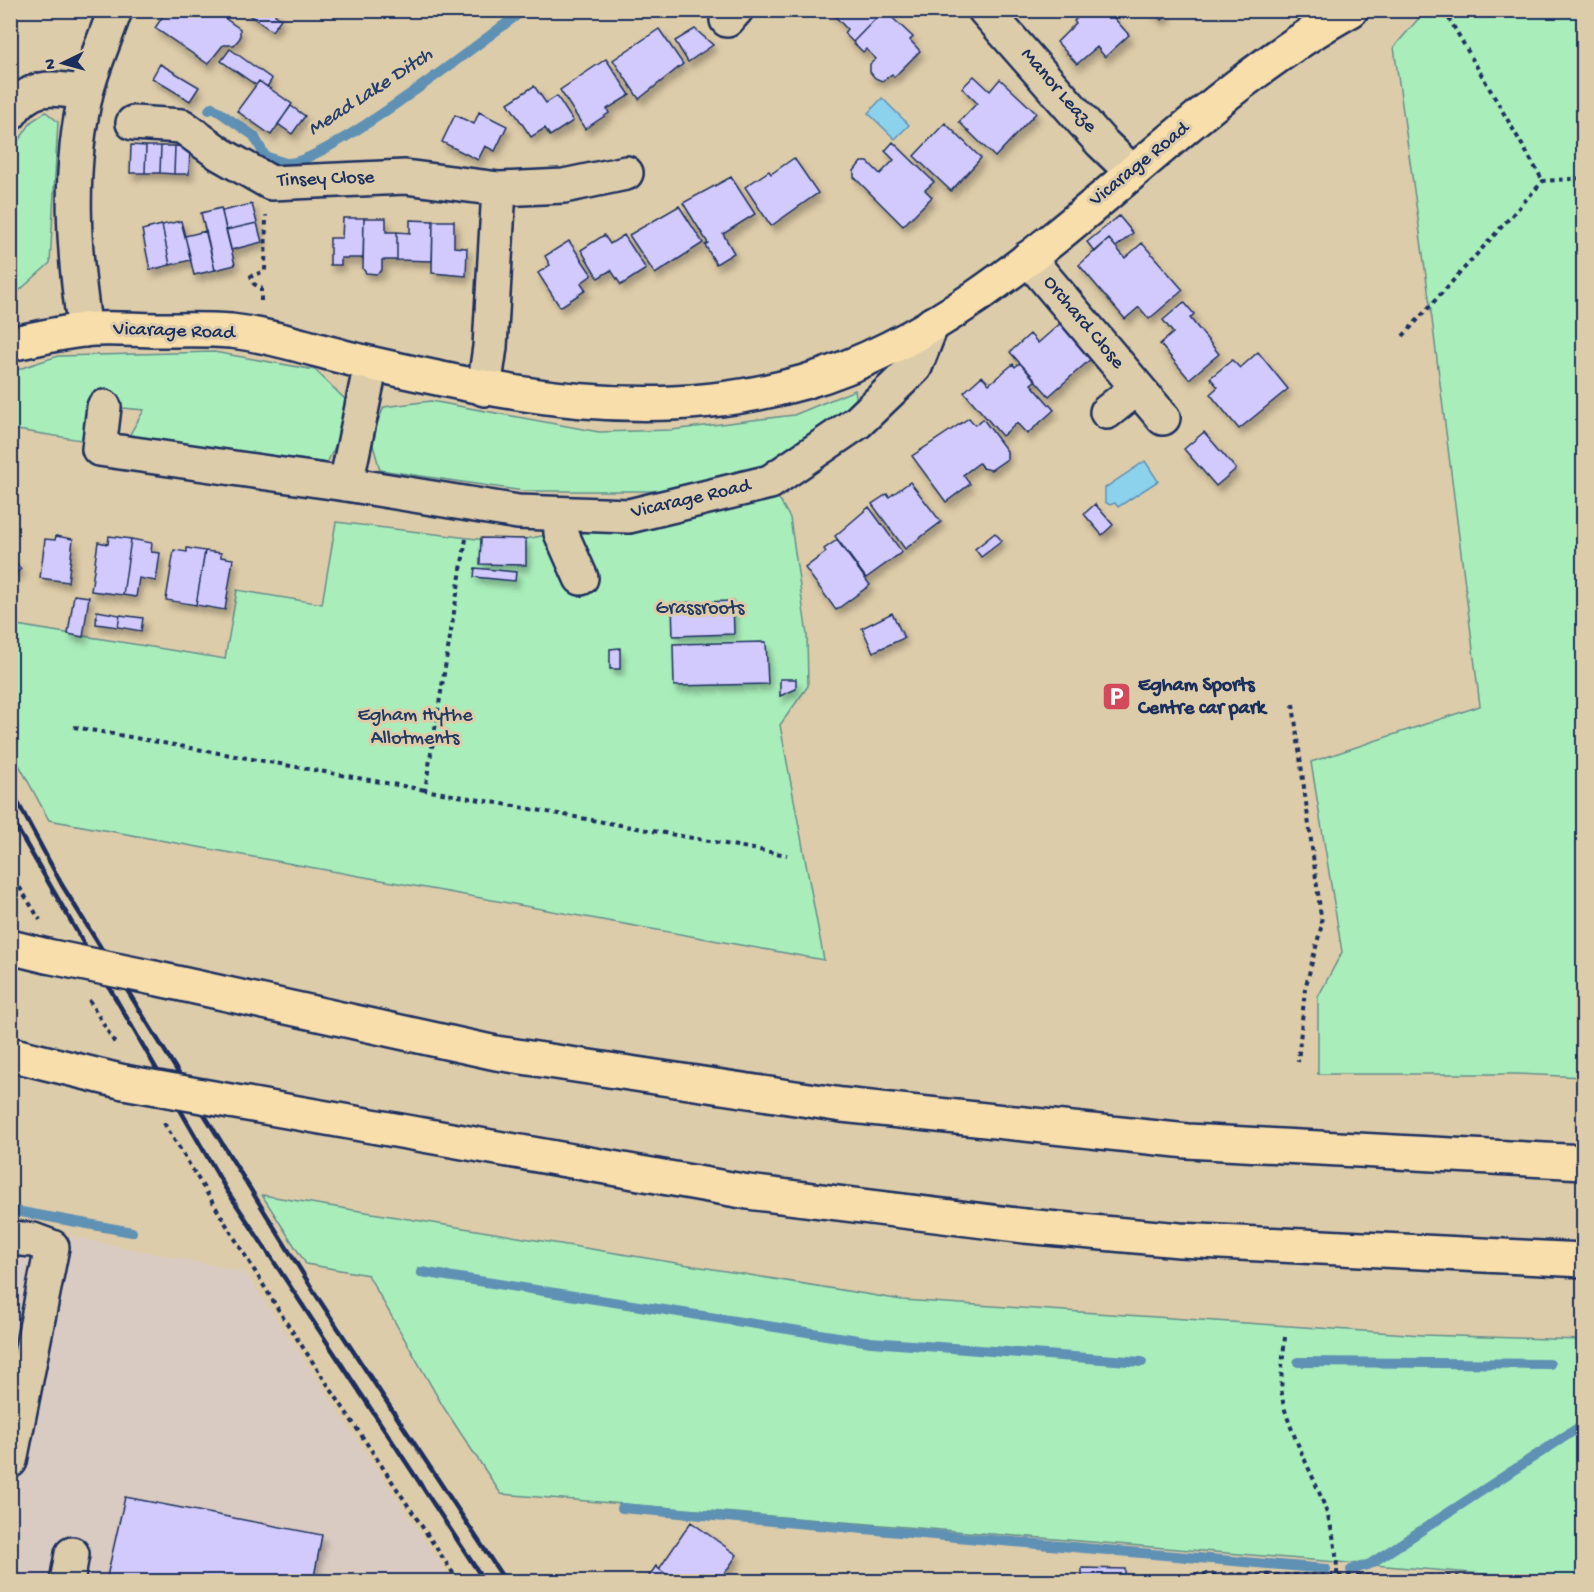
<svg xmlns="http://www.w3.org/2000/svg" width="1594" height="1592" viewBox="0 0 1594 1592" font-family="'Gochi Hand',sans-serif">
  <style>
    .built { fill: #dacbc2 }
    .green { fill: #a9eeba; stroke: #628e8c; stroke-width: 1.5 }
    .water { fill: #8cd2ed; stroke: #5f91b4; stroke-width: 1.5 }
    .lines { fill: none; stroke-linecap: round; stroke-linejoin: round }
    .stream { stroke: #5f91b4; stroke-width: 10 }
    .building { fill: #d2cafc; stroke: #1b2f5e; stroke-width: 1.5; filter: url(#shadow) }
    .minor-casing { stroke: #1b2f5e; stroke-width: 38 }
    .major-casing { stroke: #1b2f5e; stroke-width: 38 }
    .highway-casing { stroke: #1b2f5e; stroke-width: 38 }
    .path { stroke: #1b2f5e; stroke-width: 4; stroke-dasharray: 4.5 4.5; stroke-linecap: butt }
    .minor { stroke: #ddcca9; stroke-width: 33 }
    .major { stroke: #f8deab; stroke-width: 33 }
    .highway { stroke: #f8deab; stroke-width: 33 }
    .rail { stroke: #1b2f5e; stroke-width: 4.5 }
    .highway-bridge-casing { stroke: #1b2f5e; stroke-width: 38; stroke-linecap: butt }
    .highway-bridge { stroke: #f8deab; stroke-width: 33 }
    .labels { text-anchor: middle; dominant-baseline: central; stroke-width: 6; stroke-linejoin: round; paint-order: stroke }
    .street-label { font-size: 20px; fill: #1b2f5e; stroke: #ddcca9 }
    .park-label { font-size: 20px; fill: #223963; stroke: #ddcca9 }
    .poi-label { font-size: 20px; font-weight: bold; fill: #1b2f5e; stroke: #ddcca9; text-anchor: start }
    .water-label { font-size: 21px; font-style: italic; fill: #263f6c; stroke: #ddcca9 }
  </style>
  <defs>
    <filter id="shadow"><feDropShadow dx="3.5" dy="6" stdDeviation="3" flood-color="#0004"/></filter>
  </defs>
  <rect width="100%" height="100%" fill="#ddcca9"/>
  <filter id="ink" filterUnits="userSpaceOnUse"><feTurbulence type="fractalNoise" baseFrequency=".0167" numOctaves="2"/><feDisplacementMap in="SourceGraphic" scale="12" xChannelSelector="R" yChannelSelector="G"/><feConvolveMatrix kernelMatrix="1 2 1 2 8 2 1 2 1" color-interpolation-filters="sRGB"/></filter>
  <g filter="url(#ink)">
    <path class="built" d="M10,1224l235,48 207,309h-441z"/>
    <path class="green" d="M1426,10l157,1v1066l-67,-3h-198v-77l24,-45 -31,-190 169,-56 -48,-387 -38,-272z
      M46,112l12,10 -8,141 -39,35v-146l21,-31z
      M214,352l101,18 33,32 -7,32 -14,29 -198,-27 15,-26 -54,-5 -3,36 -76,-12 -1,-57 48,-16z
      M855,390l3,18 -82,56 -118,27h-134l-144,-21 -9,-32 13,-31 47,-6 168,31 73,-2 122,-15z
      M775,492l15,26 17,117 1,51 -28,39 44,235 -775,-140 -38,-70 -1,-126 215,35 12,-69 85,14 14,-82 141,17h49z
      M262,1195l640,105 521,35 160,5v239l-99,-5 -983,-80 -57,-86 -76,-133 -62,-11z"/>
    <path class="water" d="M882,98l27,27 -14,14 -27,-26z
      M1145,461l13,20 -40,26 -3,-4 -5,2 -5,-3v-14z"/>
    <g class="lines">
      <path class="stream" d="M209,110l3,-3 42,29 11,20c7,2 15,6 22,7 38,1 199,-125 237,-153
        M10,1210l122,22
        M421,1272l450,70 271,20
        M1298,1362l252,2
        M622,1508l704,61
        M1351,1570l19,-6 214,-140"/>
    </g>
    <path class="building" d="M167,10h46l27,19v9l-6,7h-11l-15,19 -53,-36z
      M242,10h35l-2,5 6,4 -9,12z
      M829,10h55l-31,32 -9,-9 3,-4z
      M884,10l29,27 -3,3 10,11 -26,26 -2,-3 -10,7 -7,-3 -5,-6v-8l6,-5 -10,-10 -3,3 -10,-10z
      M1107,10l22,25 -24,22 -8,-10 -20,17 -20,-22 19,-19 -2,-2 11,-11z
      M1149,10h16l3,4 -6,6z
      M659,29l24,35 -44,35 -26,-39z
      M695,29l18,16 -25,17 -13,-21z
      M230,49l42,30 -5,8 -8,-6 -3,4 -35,-24z
      M606,59l24,36 -23,14 2,4 -24,16 -25,-39z
      M160,64l39,23 -9,14 -38,-23z
      M974,76l16,15 10,-12 36,34 -41,44 -36,-35 18,-19 -15,-15z
      M259,81l33,23 -21,31 -34,-24z
      M534,86l12,17 11,-7 16,25 -23,15 -5,-8 -14,9 -23,-34z
      M291,106l14,10 -13,18 -14,-10z
      M479,112l28,14 -12,25 -10,-5 -7,14 -36,-18 13,-27 19,9z
      M945,123l36,35 -30,33 -37,-35z
      M893,142l41,40 -9,8 7,7 -29,29 -49,-49v-6l7,-9h7l12,12 14,-14 -9,-9z
      M131,145l15,1 -1,27h-15z
      M146,146h15l-1,27h-15z
      M161,146h14l-1,28 -14,-1z
      M175,146l15,1 -1,27h-15z
      M794,158l24,35 -47,33 -26,-39 24,-16 2,3z
      M731,177l24,37 -32,20 11,19 -18,11 -11,-19 3,-2 -25,-40z
      M252,204l5,19 -31,7 -4,-19z
      M679,206l24,37 -48,31 -26,-39z
      M221,208l14,57 -20,5 -14,-57z
      M1119,216l14,17 -17,14 -7,-8 -14,13 -8,-10z
      M343,218h21l-1,40h-22v7h-11v-27h12z
      M364,218h22v14h11v28h-15v10l-5,4 -11,-1 -3,-4z
      M410,220l23,1 -1,40 -35,-1v-28l13,1z
      M181,221l10,39 -21,5 -8,-40z
      M433,221h21v26l13,1 -1,28 -34,-3z
      M257,223l5,19 -31,8 -5,-20z
      M162,225l8,40 -20,5 -8,-40z
      M206,231l9,39 -21,5 -9,-39z
      M604,235l6,9 14,-9 22,34 -25,16 -10,-15 -13,8 -17,-28z
      M1109,239l16,19 17,-15 41,47 -34,29 -10,-12 -14,12 -46,-54z
      M569,241l23,34 -11,8 5,7 -26,17 -22,-34 12,-8 -5,-9z
      M1184,302l10,12 -4,4 29,36 -30,25 -29,-35 13,-11 -10,-13z
      M1062,322l31,35 -44,39 -39,-44 20,-18 8,9z
      M1258,352l30,37 -49,40 -29,-35 8,-7 -8,-9 22,-18 8,8z
      M1020,363l16,17 -5,4 23,26 -27,24 -10,-11 -15,13 -38,-44 18,-16 7,8 24,-20 2,3z
      M969,418l6,7 8,-6 24,32v8l-16,11 -8,-2 -4,-5 -16,12 7,9 -24,18 -34,-46z
      M1204,432l32,37 -20,17 -32,-37z
      M910,482l31,40 -36,27 -33,-45 15,-10 2,3z
      M1095,504l18,21 -11,10 -18,-21z
      M869,507l33,45 -36,26 -31,-42z
      M995,533l7,8 -21,16 -6,-8z
      M56,536l17,3 -5,43 -28,-4 5,-39 10,1z
      M109,536l22,3 -8,56 -32,-4 7,-49 10,2z
      M481,538l45,1v26l-46,-1z
      M131,539l21,4 -1,9 9,1 -4,28 -17,-3 -3,19 -13,-2z
      M837,540l33,45 -34,25 -31,-42 21,-16 -2,-3z
      M187,548l18,3 -9,54 -30,-5 8,-50 13,2z
      M205,551l16,2v4l12,2 -8,51 -29,-5z
      M10,557l11,12 -11,10z
      M475,568l41,4 -1,9 -41,-4z
      M74,595l15,2 -6,40 -15,-3z
      M733,601l1,33 -61,2 -1,-33z
      M97,611l23,4 -2,12 -22,-3z
      M892,613l12,25 -31,14 -11,-24z
      M120,615l23,3 -2,13 -23,-4z
      M766,642l2,42 -94,2 -1,-42z
      M620,648v21h-10v-20z
      M780,679h16v10l-16,7z
      M125,1497l197,38 -9,47 -207,-1z
      M691,1522l46,33 -18,27h-42l-18,-13z
      M656,1566l3,3 18,13h-32z
      M1082,1568l43,1v13h-43z"/>
    <g class="lines">
      <defs>
        <path id="minor" d="M985,10l116,132 30,29
          M727,20l9,-10
          M10,114c21,-32 43,-26 76,-21
          M133,123l49,3 38,28 51,29 134,-6 94,12 -9,158 -6,42
          M499,189l65,-3 62,-13
          M1028,258l135,160
          M85,330c-12,-78 -17,-160 1,-237 7,-28 20,-56 29,-83
          M104,407l-5,42 247,35 172,28 111,4 141,-34 88,-60 57,-55 17,-43
          M1107,412l30,-24
          M346,484l25,-120
          M560,514l1,19 20,45
          M10,1238l23,2 19,7 -42,214
          M67,1582l5,-28"/>
        <path id="major" d="M10,344c24,-5 49,-11 73,-14 24,-3 50,0 74,0 24,0 49,-1 74,1 43,5 87,20 129,30 149,34 293,65 444,21 216,-64 354,-266 547,-372"/>
        <path id="highway" d="M10,947l37,9
          M154,978l342,75 346,52 345,36 397,21
          M10,1054l114,28
          M230,1101l518,91 277,34 155,14 404,20"/>
      </defs>
      <use href="#minor" class="minor-casing"/>
      <use href="#major" class="major-casing"/>
      <use href="#highway" class="highway-casing"/>
      <path class="path" d="M1444,10l99,171
        M261,301v-13l-7,-4 -3,-8 14,-5 1,-56
        M1403,336l140,-155 41,-3
        M466,539l-41,251 362,65
        M1293,704l29,220 -17,65 -7,73
        M74,727l351,63
        M10,872l30,48
        M89,1000l27,45
        M164,1123l122,199 173,260
        M1285,1337c-2,23 -7,50 0,73 20,63 54,100 52,172
        M1194,1574l273,3v5"/>
      <use href="#minor" class="minor"/>
      <use href="#major" class="major"/>
      <use href="#highway" class="highway"/>
      <path class="rail" d="M10,788l52,97 256,413 188,284
        M10,816l216,373 259,393"/>
      <defs>
        <path id="highway-bridge" d="M47,956l107,22
          M124,1082l106,19"/>
      </defs>
      <use href="#highway-bridge" class="highway-bridge-casing"/>
      <use href="#highway-bridge" class="highway-bridge"/>
    </g>
  </g>
  <defs>
    <symbol id="parking-square" viewBox="-11 -11 22 22"><rect x="-9" y="-9" width="18" height="18" rx="4" fill="#d1495b" stroke="#ddcca9"/><path d="M-3.5-5.5H1a3.5 3.5 0 0 1 0 7H-1V5.5H-3.5ZM-1-3.4V-.6H.8a1.4 1.4 0 0 0 0-2.8Z" fill="#fff"/></symbol>
  </defs>
  <g fill-rule="evenodd">
    <use href="#parking-square" x="1100" y="680" width="33" height="33"/>
  </g>
  <g class="labels">
    <g class="street-label">
      <text transform="translate(1058 91) rotate(49)">Manor Leaze</text>
      <text transform="translate(1140 165) rotate(-39)">Vicarage Road</text>
      <text transform="translate(326 180) rotate(-2)">Tinsey Close</text>
      <text transform="translate(1083 323) rotate(50)">Orchard Close</text>
      <text transform="translate(174 332) rotate(2)">Vicarage Road</text>
      <text transform="translate(691 500) rotate(-13)">Vicarage Road</text>
    </g>
    <g class="park-label">
      <text x="700" y="609">Grassroots</text>
      <text x="415" y="716">Egham Hythe<tspan x="415" dy="23">Allotments</tspan></text>
    </g>
    <g class="poi-label">
      <text x="1138" y="686">Egham Sports<tspan x="1138" dy="23">Centre car park</tspan></text>
    </g>
    <g class="water-label">
      <text transform="translate(371 93) rotate(-33)">Mead Lake Ditch</text>
    </g>
  </g>
  <rect width="1594" height="1592" fill="none" stroke="#ddcca9" stroke-width="36"/>
  <rect x="18" y="18" width="1558" height="1556" fill="none" stroke="#1b2f5e" stroke-width="2" filter="url(#ink)"/>
  <g transform="translate(63 63) rotate(265)" stroke="#ddcca9" stroke-width="4.5" paint-order="stroke">
  <path d="M0-4.5L10 22L0 15L-10 22Z" fill="#1b2f5e"/>
  <text y="-9" font-size="16" font-weight="bold" text-anchor="middle" fill="#1b2f5e">N</text>
  </g>
</svg>
